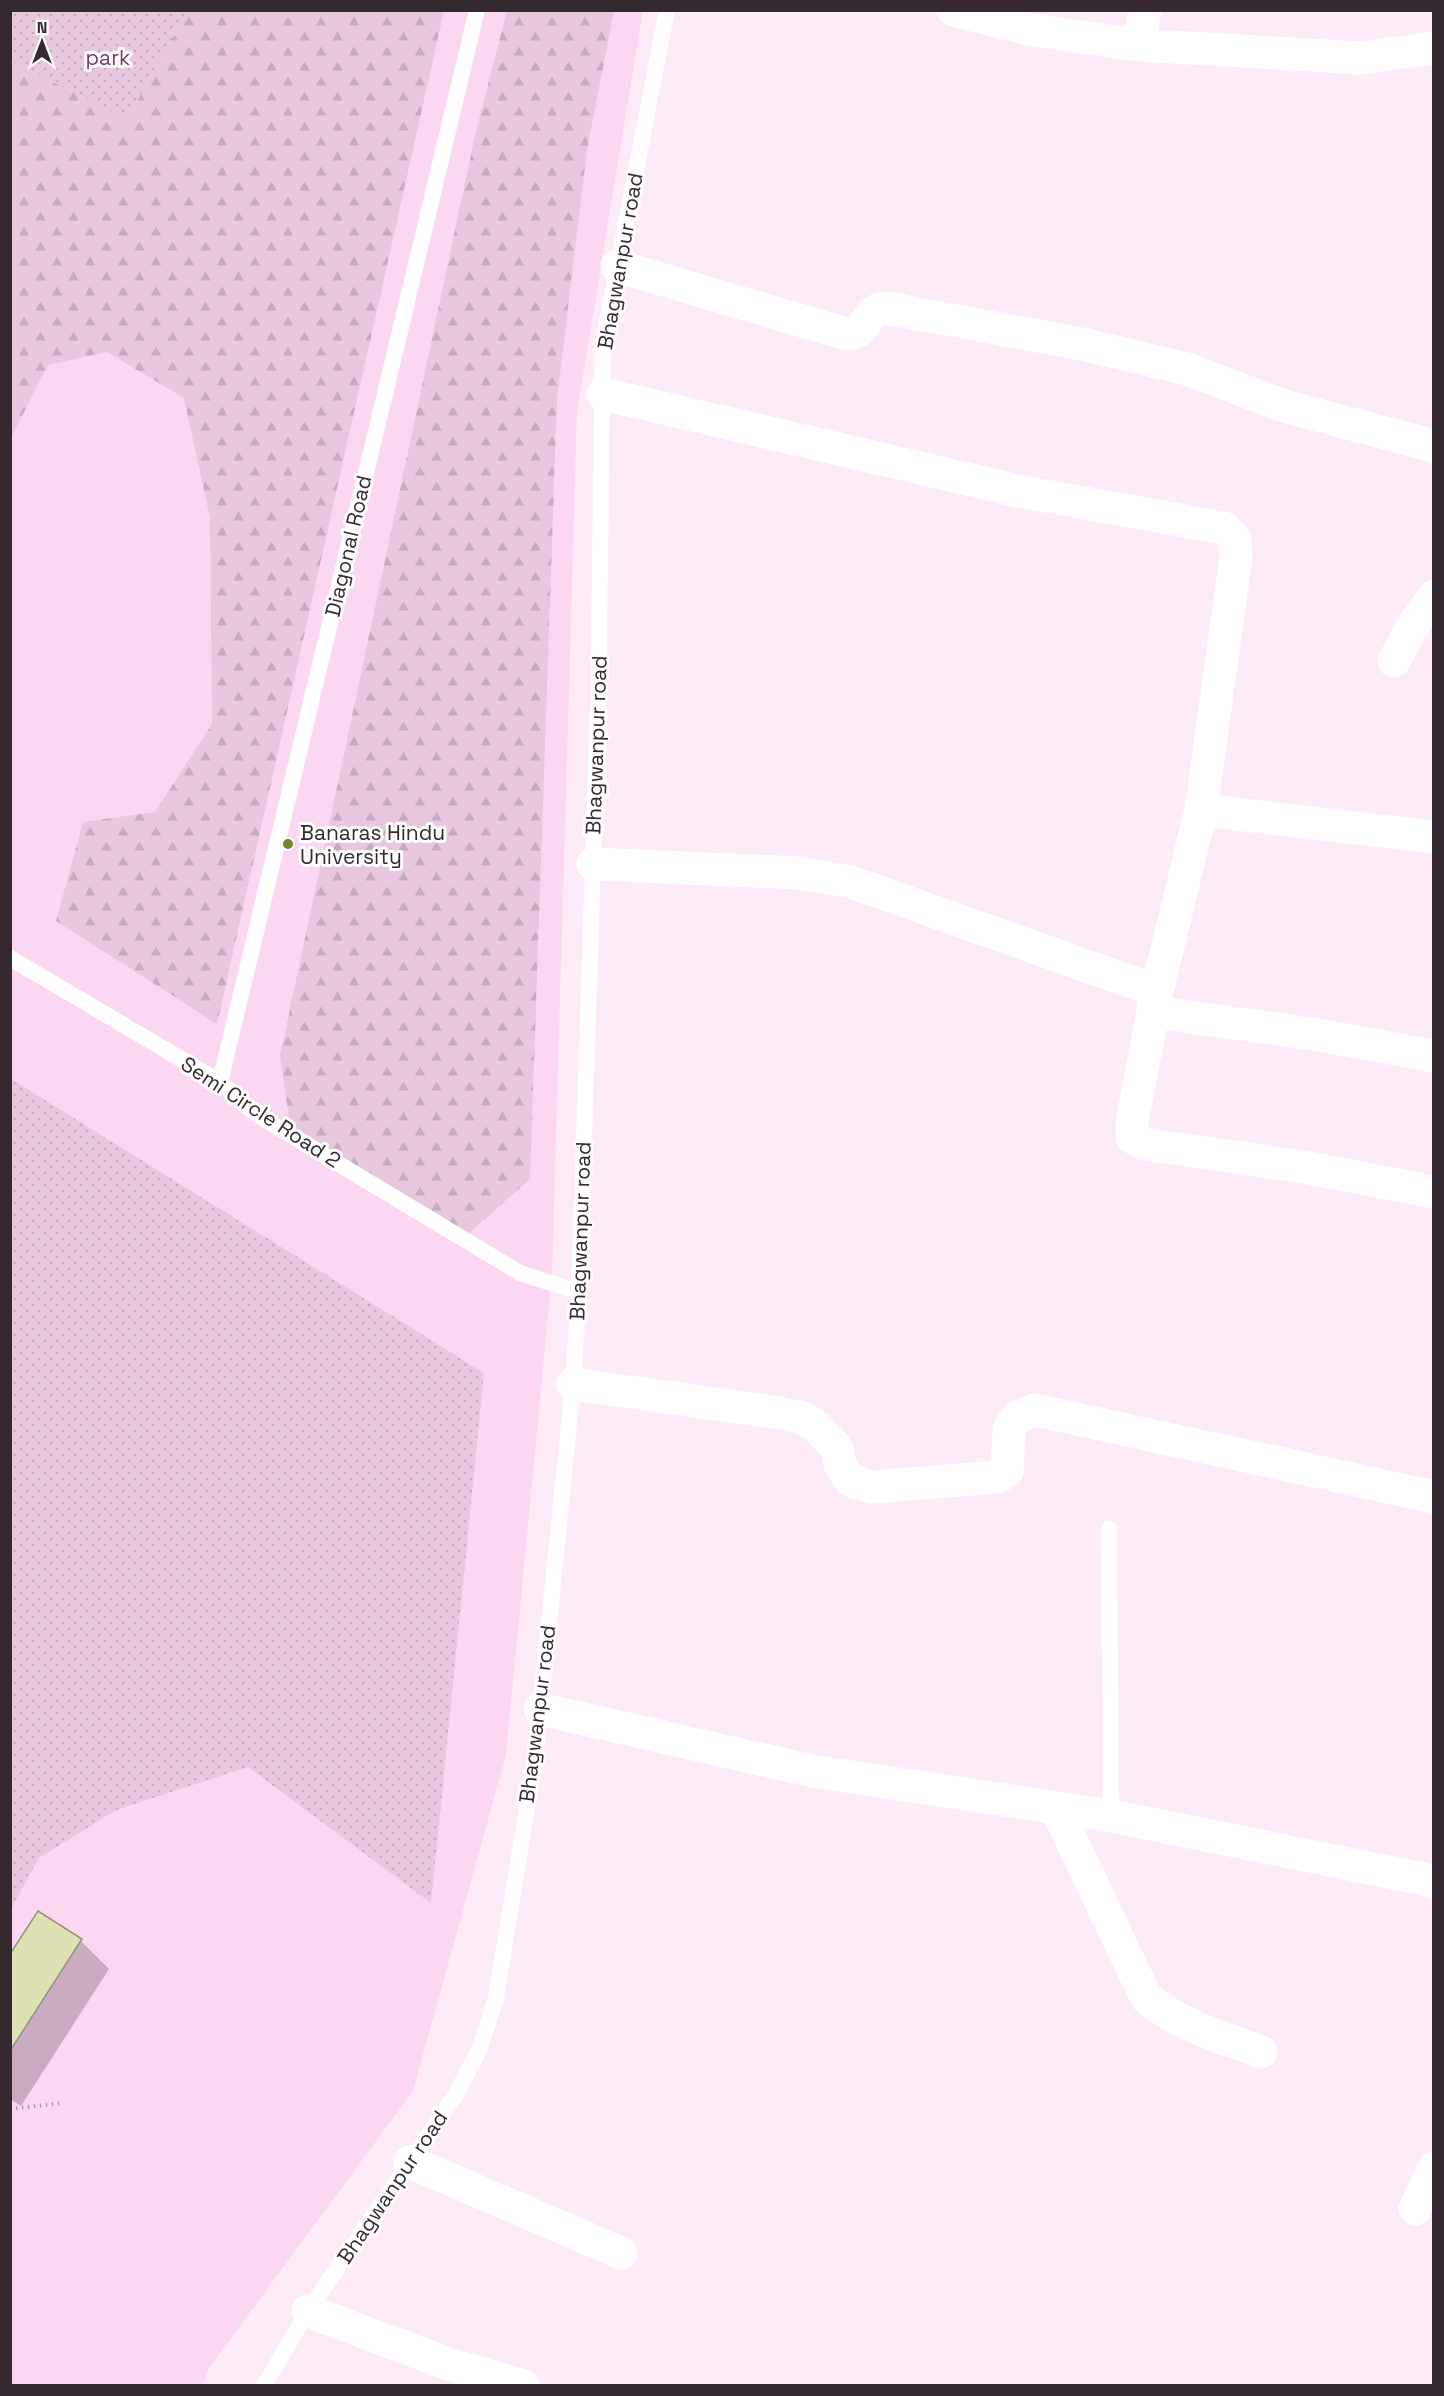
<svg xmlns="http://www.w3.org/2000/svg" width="1444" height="2396" viewBox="0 0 1444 2396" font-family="'Space Grotesk',sans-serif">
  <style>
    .built { fill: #fcd7f2 }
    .grass { fill: url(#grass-dots) }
    .forest { fill: url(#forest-firs) }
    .shadow { fill: #0003 }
    .building { fill: #dde1b4; stroke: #929577; stroke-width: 1.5 }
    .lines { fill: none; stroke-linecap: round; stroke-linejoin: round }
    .path { stroke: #aa9ba6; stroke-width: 4; stroke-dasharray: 1.5 4.5; stroke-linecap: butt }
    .lane { stroke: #fff; stroke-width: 16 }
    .street { stroke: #fff; stroke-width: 33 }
    .poi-dot { fill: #7c812c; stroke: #fefefe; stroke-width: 2 }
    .labels { text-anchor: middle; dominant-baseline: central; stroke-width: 6; stroke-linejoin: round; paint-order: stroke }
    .park-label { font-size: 21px; fill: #713e66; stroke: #fefefe }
    .street-label { font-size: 21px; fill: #342931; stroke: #fefefe }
    .poi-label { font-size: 21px; fill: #342931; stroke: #fefefe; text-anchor: start }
  </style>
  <defs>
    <pattern id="grass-dots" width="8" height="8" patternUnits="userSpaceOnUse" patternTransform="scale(1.5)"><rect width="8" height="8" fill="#e7c8df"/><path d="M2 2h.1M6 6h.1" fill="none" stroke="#c7acc0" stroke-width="1.8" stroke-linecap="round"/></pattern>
    <pattern id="forest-firs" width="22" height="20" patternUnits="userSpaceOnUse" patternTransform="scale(1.5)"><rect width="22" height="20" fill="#e7c8df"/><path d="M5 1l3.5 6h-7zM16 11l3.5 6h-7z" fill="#c7acc0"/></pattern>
  </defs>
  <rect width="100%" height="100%" fill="#fdebf8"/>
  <path class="built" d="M11,11h632l-66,401 -25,863 -46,480 -93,336 -204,277 -6,17 -192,1z"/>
  <path class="grass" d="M10,11h178l-61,108 -116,-58z
    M11,1079l473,294 -53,530 -183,-136 -132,43 -77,48 -28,51z"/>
  <path class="forest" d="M188,11h256l-227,1013 -161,-103 27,-99 72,-10 57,-88 -2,-206 -26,-120 -77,-46 -59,13 -38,75 1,-379 116,58z
    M507,11h107l-27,139 -30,249 -27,780 -62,55 -175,-89 -13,-89 196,-925z"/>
  <path class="shadow" d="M38,1913l43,28 28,28 -88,137 -11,-7v-143z"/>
  <path class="building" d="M38,1911l44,28 -72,112v-97z"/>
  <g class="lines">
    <path class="path" d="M10,2109l53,-6"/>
    <path class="lane" d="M10,958l210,124 36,32 264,159 59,19
      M220,1082l257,-1072
      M1109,1529l2,287
      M264,2386l44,-75 148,-217 23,-44 17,-52 40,-247 37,-367 6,-92 19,-583 5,-367 64,-332"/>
    <path class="street" d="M954,10l78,20 106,15 223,13 73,-10
      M1138,45l7,-35
      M617,266l229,68c24,1 15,-24 40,-26l196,36 105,25 97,37 150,40
      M603,394l415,97 206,37 11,11 1,18 -35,253
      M1394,661l20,-37 20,-28
      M593,864l208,9 50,9 306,109 44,-181 233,27
      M1157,991l-25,131v15l12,7 160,23 130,25
      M1153,1012l160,22 121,22
      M573,1384l207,29 23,5 14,9 20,21 3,17 11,16 20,6 127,-10 9,-6 2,-42 8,-12 18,-7 399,87
      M540,1709l272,62 299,45 313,63 10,4
      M1056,1808l90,189c32,28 75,40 115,55
      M410,2162l211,91
      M1415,2209l19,-41
      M308,2311l138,52 77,23"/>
  </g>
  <circle class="poi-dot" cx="288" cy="844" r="6"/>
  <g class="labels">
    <g class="park-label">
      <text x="108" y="57">park</text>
    </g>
    <g class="street-label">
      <text transform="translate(620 261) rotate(-80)">Bhagwanpur road</text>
      <text transform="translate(348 546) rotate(-77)">Diagonal Road</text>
      <text transform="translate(596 745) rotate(-88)">Bhagwanpur road</text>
      <text transform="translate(261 1112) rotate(33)">Semi Circle Road 2</text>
      <text transform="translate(580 1231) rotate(-88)">Bhagwanpur road</text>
      <text transform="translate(537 1714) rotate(-83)">Bhagwanpur road</text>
      <text transform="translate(392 2187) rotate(-56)">Bhagwanpur road</text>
    </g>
    <g class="poi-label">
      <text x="300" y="832">Banaras Hindu<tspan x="300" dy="24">University</tspan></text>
    </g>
  </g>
  <rect width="1444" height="2396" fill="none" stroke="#342931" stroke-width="24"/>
  <g transform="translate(42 42)" stroke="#fefefe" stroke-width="4.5" paint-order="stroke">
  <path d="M0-4.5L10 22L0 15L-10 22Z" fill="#342931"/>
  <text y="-9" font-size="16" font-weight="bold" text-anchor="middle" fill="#342931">N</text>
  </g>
</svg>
